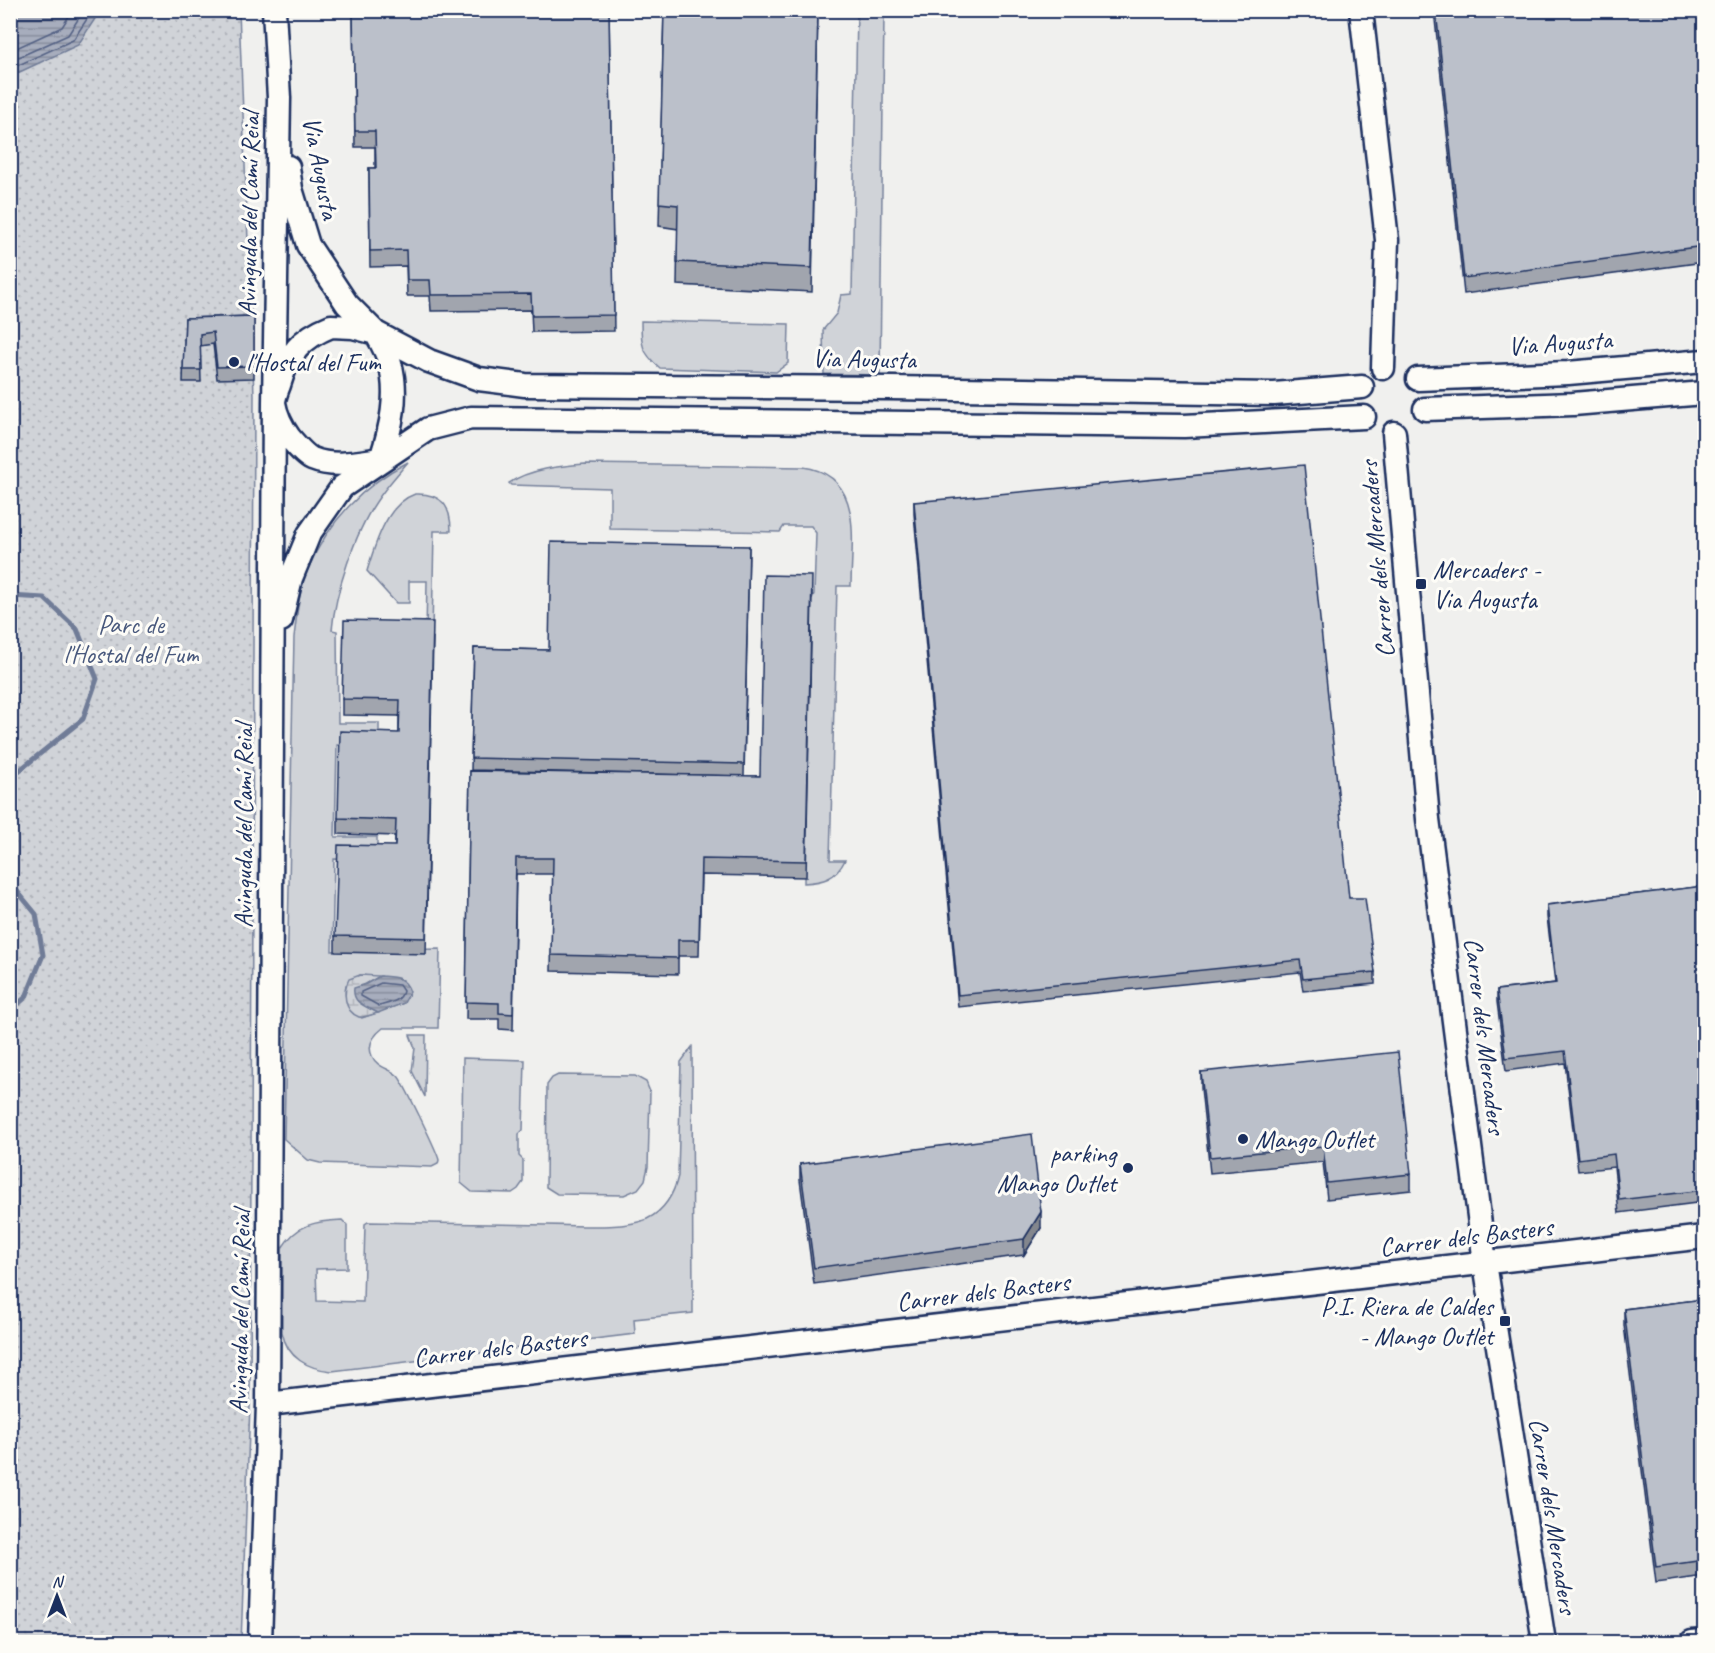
<svg xmlns="http://www.w3.org/2000/svg" width="1715" height="1653" viewBox="0 0 1715 1653" font-family="Caveat,sans-serif">
  <style>
    .grass { fill: #d0d3d8; stroke: #76819b; stroke-width: 1.5; fill-rule: evenodd }
    .wetland { fill: url(#wetland-marsh); stroke: #76819b; stroke-width: 1.5 }
    .park { fill: url(#park-dots); stroke: #76819b; stroke-width: 1.5 }
    .water { fill: url(#water-rules); stroke: #6f7b97; stroke-width: 1.5 }
    .lines { fill: none; stroke-linecap: round; stroke-linejoin: round }
    .shore { stroke: #536184; stroke-width: 1.5 }
    .stream { stroke: #6f7b97; stroke-width: 5 }
    .minor-casing { stroke: #1b2f5e; stroke-width: 27 }
    .minor { stroke: #fdfcf7; stroke-width: 22 }
    .wall { fill: #a1a5ae; stroke: #1b2f5e; stroke-width: 1.5 }
    .shaded-wall { fill: #83868d; stroke: #1b2f5e; stroke-width: 1.5 }
    .building { fill: #bbc0ca; stroke: #1b2f5e; stroke-width: 1.5 }
    .poi-dot { fill: #1b2f5e; stroke: #fdfcf7; stroke-width: 2 }
    .labels { text-anchor: middle; dominant-baseline: central; stroke-width: 6; stroke-linejoin: round; paint-order: stroke }
    .street-label { font-size: 26px; fill: #1b2f5e; stroke: #fdfcf7 }
    .poi-label { font-size: 26px; fill: #1b2f5e; stroke: #fdfcf7; text-anchor: start }
    .park-label { font-size: 26px; fill: #48587c; stroke: #fdfcf7 }
  </style>
  <defs>
    <pattern id="wetland-marsh" width="20" height="14" patternUnits="userSpaceOnUse" patternTransform="scale(1.5)"><rect width="20" height="14" fill="#d0d3d8"/><path d="M1 5h8M5 5V1M11 12h8M15 12V8" fill="none" stroke="#b2b5bc"/></pattern>
    <pattern id="park-dots" width="8" height="8" patternUnits="userSpaceOnUse" patternTransform="scale(1.5)"><rect width="8" height="8" fill="#d0d3d8"/><path d="M2 2h.1M6 6h.1" fill="none" stroke="#b2b5bc" stroke-width="1.8" stroke-linecap="round"/></pattern>
    <pattern id="water-rules" width="6" height="5" patternUnits="userSpaceOnUse" patternTransform="scale(1.5)"><rect width="6" height="5" fill="#a7adbd"/><path d="M0 2.5h6" fill="none" stroke="#878d9d"/></pattern>
  </defs>
  <rect width="100%" height="100%" fill="#f0f0ee"/>
  <filter id="ink" filterUnits="userSpaceOnUse"><feTurbulence type="fractalNoise" baseFrequency=".0167" numOctaves="2"/><feDisplacementMap in="SourceGraphic" scale="12" xChannelSelector="R" yChannelSelector="G"/><feConvolveMatrix kernelMatrix="1 2 1 2 8 2 1 2 1" color-interpolation-filters="sRGB"/></filter>
  <g filter="url(#ink)">
    <path class="grass" d="M857,11h27l-4,364 -56,-1 -1,-44 14,-17 4,-18 11,-1z
      M641,321l148,3 -1,39 -12,9 -116,-4c-19,-16 -19,-24 -19,-47z
      M408,462c-11,13 -23,26 -32,40 -21,31 -41,91 -44,128l5,1 1,92h41v22h-42l-2,92h42v23l-43,-1 -2,92 108,-2 -2,79h-55c-9,7 -16,17 -11,28 5,12 18,12 26,20 5,5 39,75 41,84l-1,4 -6,3 -112,-4 -12,-3 -24,-21 10,-502c3,-23 5,-47 14,-68 20,-47 55,-84 100,-107zM360,975l43,5 1,23 -42,15c-13,-6 -19,-20 -16,-32z
      M585,464l218,3c62,8 48,74 48,119h-14l-7,274h15c-9,19 -22,22 -41,23l4,-282 4,-2 2,-5 2,-61 -5,-7h-27l-4,6 -170,-3v-41l-99,-3 -2,-2c21,-14 51,-17 76,-19z
      M415,494c27,-1 36,12 36,37h-17l-2,102h-6l1,-52h-18v22h-13l-29,-32c8,-26 19,-67 48,-77z
      M410,1035h16l-1,62 -13,-26 3,-23z
      M692,1047l1,266 -59,6 1,15 -303,37c-24,-2 -45,-13 -50,-39v-84c15,-24 34,-27 60,-28l5,5v43l-31,1 1,32 46,1 2,-78 3,-2c59,1 119,2 179,3 26,0 76,5 100,-6 17,-8 27,-25 31,-43l3,-114z
      M463,1058l62,2 -2,70 -4,4v22l4,4v22l-5,7 -6,4 -40,-1 -11,-9z
      M558,1075l77,1 11,6 4,10 -2,75 -3,13 -7,9 -14,6 -67,-1 -11,-7 1,-102 5,-7z"/>
    <path class="wetland" d="M360,975l20,1 -14,8 -2,21 14,8c-6,1 -14,5 -19,4 -16,-6 -16,-26 -10,-38z"/>
    <path class="park" d="M11,11h228l15,384 -4,1010 -9,237h-230z"/>
    <path class="water" d="M10,11l1,-1 89,1 -22,34 -67,31z
      M380,976c14,1 25,0 30,16l-6,11 -26,10c-12,-7 -26,-9 -24,-25l12,-4z"/>
    <g class="lines">
      <path class="shore" d="M10,51l52,-24 11,-17
        M10,61l58,-26 16,-25
        M10,69l63,-29 20,-30
        M381,983l18,2 4,6c-2,11 -15,12 -24,15l-18,-10v-4z"/>
      <path class="stream" d="M10,596l34,2 33,31 20,50 -14,40 -73,59
        M10,887l7,4 19,23 7,41 -17,42 -16,14"/>
      <defs>
        <path id="minor" d="M1361,10l26,230 -4,128
          M288,167l3,22 17,56 39,59 29,29 53,28 50,18 46,6 365,3 384,6 88,-7
          M331,326l22,1 23,6c5,9 11,19 14,30 9,32 1,65 -9,96 -22,3 -47,9 -69,0 -8,-4 -17,-15 -23,-22 -7,-10 -13,-22 -15,-34 0,-5 3,-13 5,-18 9,-31 22,-47 52,-59z
          M1418,379l150,-6 136,-12
          M1425,409l148,-5 131,-11
          M1394,433l34,386 57,444 59,379
          M281,620l10,-42 18,-44 33,-47 86,-58 43,-11 713,8 180,-9
          M268,1404l1436,-167
          M260,1642l8,-238 6,-1002 5,-304 -5,-88
          M1692,1642l12,-1"/>
      </defs>
      <use href="#minor" class="minor-casing"/>
      <use href="#minor" class="minor"/>
    </g>
    <path class="wall" d="M353,10h256l5,321 -82,1 -1,-22 -100,1 -1,-15h-23l-1,-30 -36,1 -1,-99h6v-21h-20z
      M664,10h154l-6,282 -135,-7 1,-56 -19,-3z
      M1434,10h270v252l-240,32z
      M254,316v62l-37,1 -4,-35 -13,2 1,36h-18l2,-64z
      M914,502l435,396 26,74v12l-72,7 -3,-19 -342,35 -44,-493z
      M749,546l-5,230h16l52,-184 -6,285 -105,-2 -2,81h-21v18l-127,-3 2,-97h-37l-3,156 -14,-1v-10h-33l4,-248 267,5 -266,-6 3,-122 75,2z
      M433,638l-7,316 -91,-2v-16l60,-90v-10l-57,-2v-16l61,-85v-17l-57,-1v-16z
      M1704,886v316l-85,11 -5,-46 -36,4 -13,-108 -59,8 -9,-69v-12l58,-7 -8,-66v-12z
      M1201,1072l210,102v16l-84,9 -4,-37 -113,11 -9,-85z
      M800,1164l241,64 -17,27 -210,29 -14,-104z
      M1704,1299v277l-48,7 -32,-258v-16z"/>
    <path class="shaded-wall" d="M1041,1212v16l-17,27v-16z"/>
    <path class="building" d="M353,10h256l5,305 -82,1 -1,-22 -100,1 -1,-15h-23l-1,-30 -36,1 -1,-83h7l-1,-37h-20z
      M664,10h154l-6,258 -135,-6 1,-57 -19,-2z
      M1436,10h268v236l-240,32z
      M254,316v50l-37,1 -4,-35 -13,2 1,36h-18l2,-52z
      M1304,465l45,433h16l10,74 -72,7 -3,-19 -342,35 -44,-493z
      M551,542l198,4 -5,218 -273,-6 3,-110 75,2z
      M764,575l48,1 -6,285 -105,-2 -2,81h-21v18l-127,-3 2,-97h-37l-3,156 -14,-1v-10l-33,-1 4,-231 290,5z
      M344,620l89,2 -7,316 -91,-2 3,-91 57,1 1,-26 -58,-2 2,-87 59,2 1,-33 -58,-1z
      M1704,886v304l-85,10 -5,-46 -36,5 -13,-108 -59,7 -9,-68 59,-7 -9,-78z
      M1398,1052l13,122 -84,9 -4,-37 -113,11 -9,-85z
      M1032,1134l9,78 -17,27 -210,29 -14,-104z
      M1704,1299v261l-48,7 -32,-258z"/>
  </g>
  <g class="poi-dot">
    <circle cx="234" cy="362" r="6"/>
    <rect x="1415" y="578" width="12" height="12" rx="3"/>
    <circle cx="1243" cy="1139" r="6"/>
    <circle cx="1128" cy="1168" r="6"/>
    <rect x="1499" y="1315" width="12" height="12" rx="3"/>
  </g>
  <g class="labels">
    <g class="street-label">
      <text transform="translate(321 168) rotate(79)">Via Augusta</text>
      <text transform="translate(249 214) rotate(-89)">Avinguda del Camí Reial</text>
      <text transform="translate(1560 343) rotate(-4)">Via Augusta</text>
      <text transform="translate(864 359) rotate(1)">Via Augusta</text>
      <text transform="translate(1377 559) rotate(-95)">Carrer dels Mercaders</text>
      <text transform="translate(243 826) rotate(-90)">Avinguda del Camí Reial</text>
      <text transform="translate(1485 1036) rotate(83)">Carrer dels Mercaders</text>
      <text transform="translate(1466 1237) rotate(-7)">Carrer dels Basters</text>
      <text transform="translate(983 1292) rotate(-7)">Carrer dels Basters</text>
      <text transform="translate(240 1312) rotate(-89)">Avinguda del Camí Reial</text>
      <text transform="translate(500 1348) rotate(-7)">Carrer dels Basters</text>
      <text transform="translate(1553 1516) rotate(81)">Carrer dels Mercaders</text>
    </g>
    <g class="poi-label">
      <text x="246" y="362">l'Hostal del Fum</text>
      <text x="1433" y="569">Mercaders -<tspan x="1433" dy="30">Via Augusta</tspan></text>
      <text x="1255" y="1139">Mango Outlet</text>
      <text x="1116" y="1153" text-anchor="end">parking<tspan x="1116" dy="30">Mango Outlet</tspan></text>
      <text x="1493" y="1306" text-anchor="end">P.I. Riera de Caldes<tspan x="1493" dy="30">- Mango Outlet</tspan></text>
    </g>
    <g class="park-label">
      <text x="131" y="624">Parc de<tspan x="131" dy="30">l'Hostal del Fum</tspan></text>
    </g>
  </g>
  <rect width="1715" height="1653" fill="none" stroke="#fdfcf7" stroke-width="36"/>
  <rect x="18" y="18" width="1679" height="1617" fill="none" stroke="#1b2f5e" stroke-width="2" filter="url(#ink)"/>
  <g transform="translate(57 1596)" stroke="#fdfcf7" stroke-width="4.5" paint-order="stroke">
  <path d="M0-4.5L10 22L0 15L-10 22Z" fill="#1b2f5e"/>
  <text y="-9" font-size="16" font-weight="bold" text-anchor="middle" fill="#1b2f5e">N</text>
  </g>
</svg>
